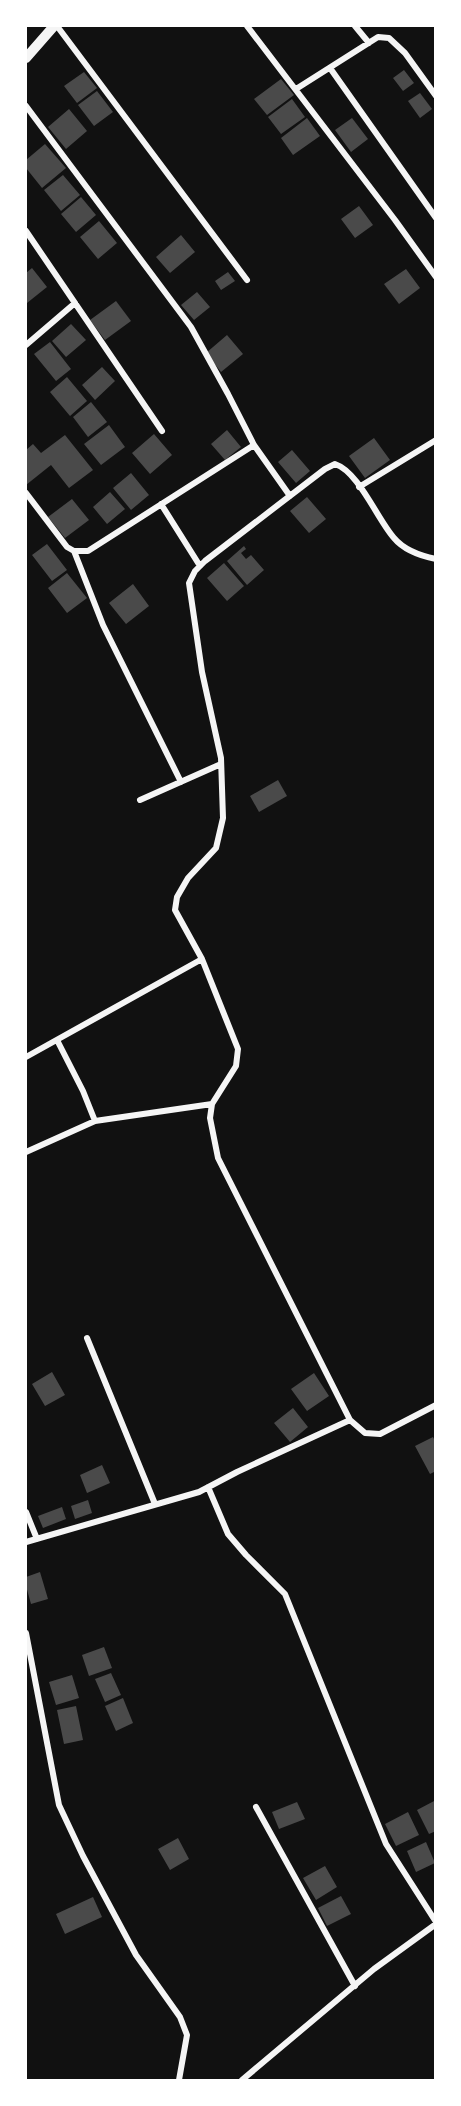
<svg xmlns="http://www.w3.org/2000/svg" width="461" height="2106" viewBox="0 0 461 2106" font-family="Mulish,sans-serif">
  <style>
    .building { fill: #4a4a4a }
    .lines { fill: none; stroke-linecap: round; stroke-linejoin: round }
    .minor { stroke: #f5f5f5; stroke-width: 6 }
    .tertiary { stroke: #f5f5f5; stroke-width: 10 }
  </style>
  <rect width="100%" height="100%" fill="#111"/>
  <path class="building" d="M404,70l10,13 -11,8 -10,-13z
    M84,72l13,16 -20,15 -13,-17z
    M281,79l13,16 -27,20 -13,-16z
    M97,91l16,21 -19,14 -16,-21z
    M420,93l12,16 -12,9 -12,-17z
    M292,99l13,18 -24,17 -13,-17z
    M69,109l18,22 -21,18 -18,-22z
    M307,118l13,18 -27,19 -12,-17z
    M352,118l16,21 -17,13 -16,-22z
    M45,144l21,24 -24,20 -16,-20v-8z
    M63,175l17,20 -19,16 -17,-21z
    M81,197l15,18 -20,17 -15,-18z
    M359,206l14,19 -18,13 -14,-19z
    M99,221l18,22 -19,16 -18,-22z
    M181,235l14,17 -25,21 -14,-16z
    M32,268l15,19 -20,16 -1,-30z
    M406,269l14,19 -21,16 -15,-20z
    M228,272l7,9 -14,9 -6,-9z
    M197,292l13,15 -16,13 -13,-15z
    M116,301l15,20 -26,19 -15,-20z
    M71,324l15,16 -20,17 -14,-16z
    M227,335l16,19 -22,18 -15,-19z
    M50,342l21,27 -15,12 -22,-27z
    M102,367l13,14 -20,19 -13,-15z
    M67,377l20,24 -17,15 -20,-24z
    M91,402l16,20 -19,15 -15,-20z
    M109,425l16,22 -24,18 -17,-21z
    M227,430l14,17 -16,13 -14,-16z
    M154,434l18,21 -22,19 -18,-21z
    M65,435l28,35 -24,18 -18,-23 -25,20v-35l7,-6 8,9z
    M374,438l16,22 -25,18 -16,-22z
    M292,450l18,21 -14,12 -18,-21z
    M131,473l18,22 -18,15 -18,-22z
    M110,492l15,17 -18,15 -14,-17z
    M307,497l19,22 -17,14 -19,-22z
    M72,499l17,21 -24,18 -17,-21z
    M47,544l20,26 -15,11 -20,-26z
    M244,546l2,3 -5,4 5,6 5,-4 13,15 -17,15 -20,-24z
    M224,563l20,23 -17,15 -20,-23z
    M67,573l20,25 -20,15 -19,-25z
    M133,584l16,22 -23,18 -17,-21z
    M278,780l9,16 -28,16 -9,-16z
    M52,1372l13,23 -20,11 -13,-22z
    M314,1373l15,23 -22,15 -16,-22z
    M293,1408l15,19 -18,15 -16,-19z
    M433,1437l3,6v28l-6,3 -15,-28z
    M102,1465l8,18 -23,10 -7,-18z
    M88,1500l4,13 -17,6 -4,-13z
    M62,1507l4,12 -23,9 -5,-12z
    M40,1572l8,27 -17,5 -5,-18v-9z
    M104,1647l8,21 -23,8 -7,-21z
    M111,1673l10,22 -16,7 -10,-23z
    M72,1675l7,23 -23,7 -7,-23z
    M123,1698l10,25 -17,8 -11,-25z
    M76,1706l7,34 -19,4 -7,-34z
    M436,1800v31l-7,3 -12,-24z
    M297,1802l8,17 -26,10 -7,-17z
    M408,1812l11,23 -23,11 -11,-22z
    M178,1838l11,21 -19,11 -12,-21z
    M426,1842l9,21 -19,9 -9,-21z
    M325,1866l12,21 -21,13 -13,-22z
    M341,1896l10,18 -24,12 -9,-18z
    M93,1897l9,20 -37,17 -9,-20z"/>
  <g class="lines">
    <path class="minor" d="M57,26l190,254
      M247,26l148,194 41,57
      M355,26l14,17
      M330,68l106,150
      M296,89l82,-52 11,1 16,15 31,43
      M26,106l165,221 37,67 26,51 36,51
      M26,231l136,200
      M26,345l49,-42
      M359,487l77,-47
      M26,493l41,54 7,4h14l166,-106
      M161,504l39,62
      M74,551l29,74 78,157
      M436,559c-15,-3 -32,-9 -42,-21 -17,-19 -35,-66 -59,-74l-10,5 -120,92 -10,10 -6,12 13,89 19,86 2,60 -7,30 -28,30 -11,19 -2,13 27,49 36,90 -2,17 -24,38 -2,14 8,40 132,262 15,13 15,1 56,-29
      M140,800l81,-36
      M57,1040l26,51 12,30
      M26,1057l176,-98
      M26,1152l69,-31 117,-17
      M87,1338l68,166
      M208,1487l20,47 18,21 39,39 101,250 50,78
      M26,1512l11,27
      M26,1542l173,-50 38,-20 113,-52
      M26,1633l33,172 24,51 53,99 44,62 7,18 -8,45
      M256,1807l99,179
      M242,2080l132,-111 62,-45"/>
    <path class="tertiary" d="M26,58l28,-32"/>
  </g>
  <rect width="461" height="2106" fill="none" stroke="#ffffff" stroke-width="54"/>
</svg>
